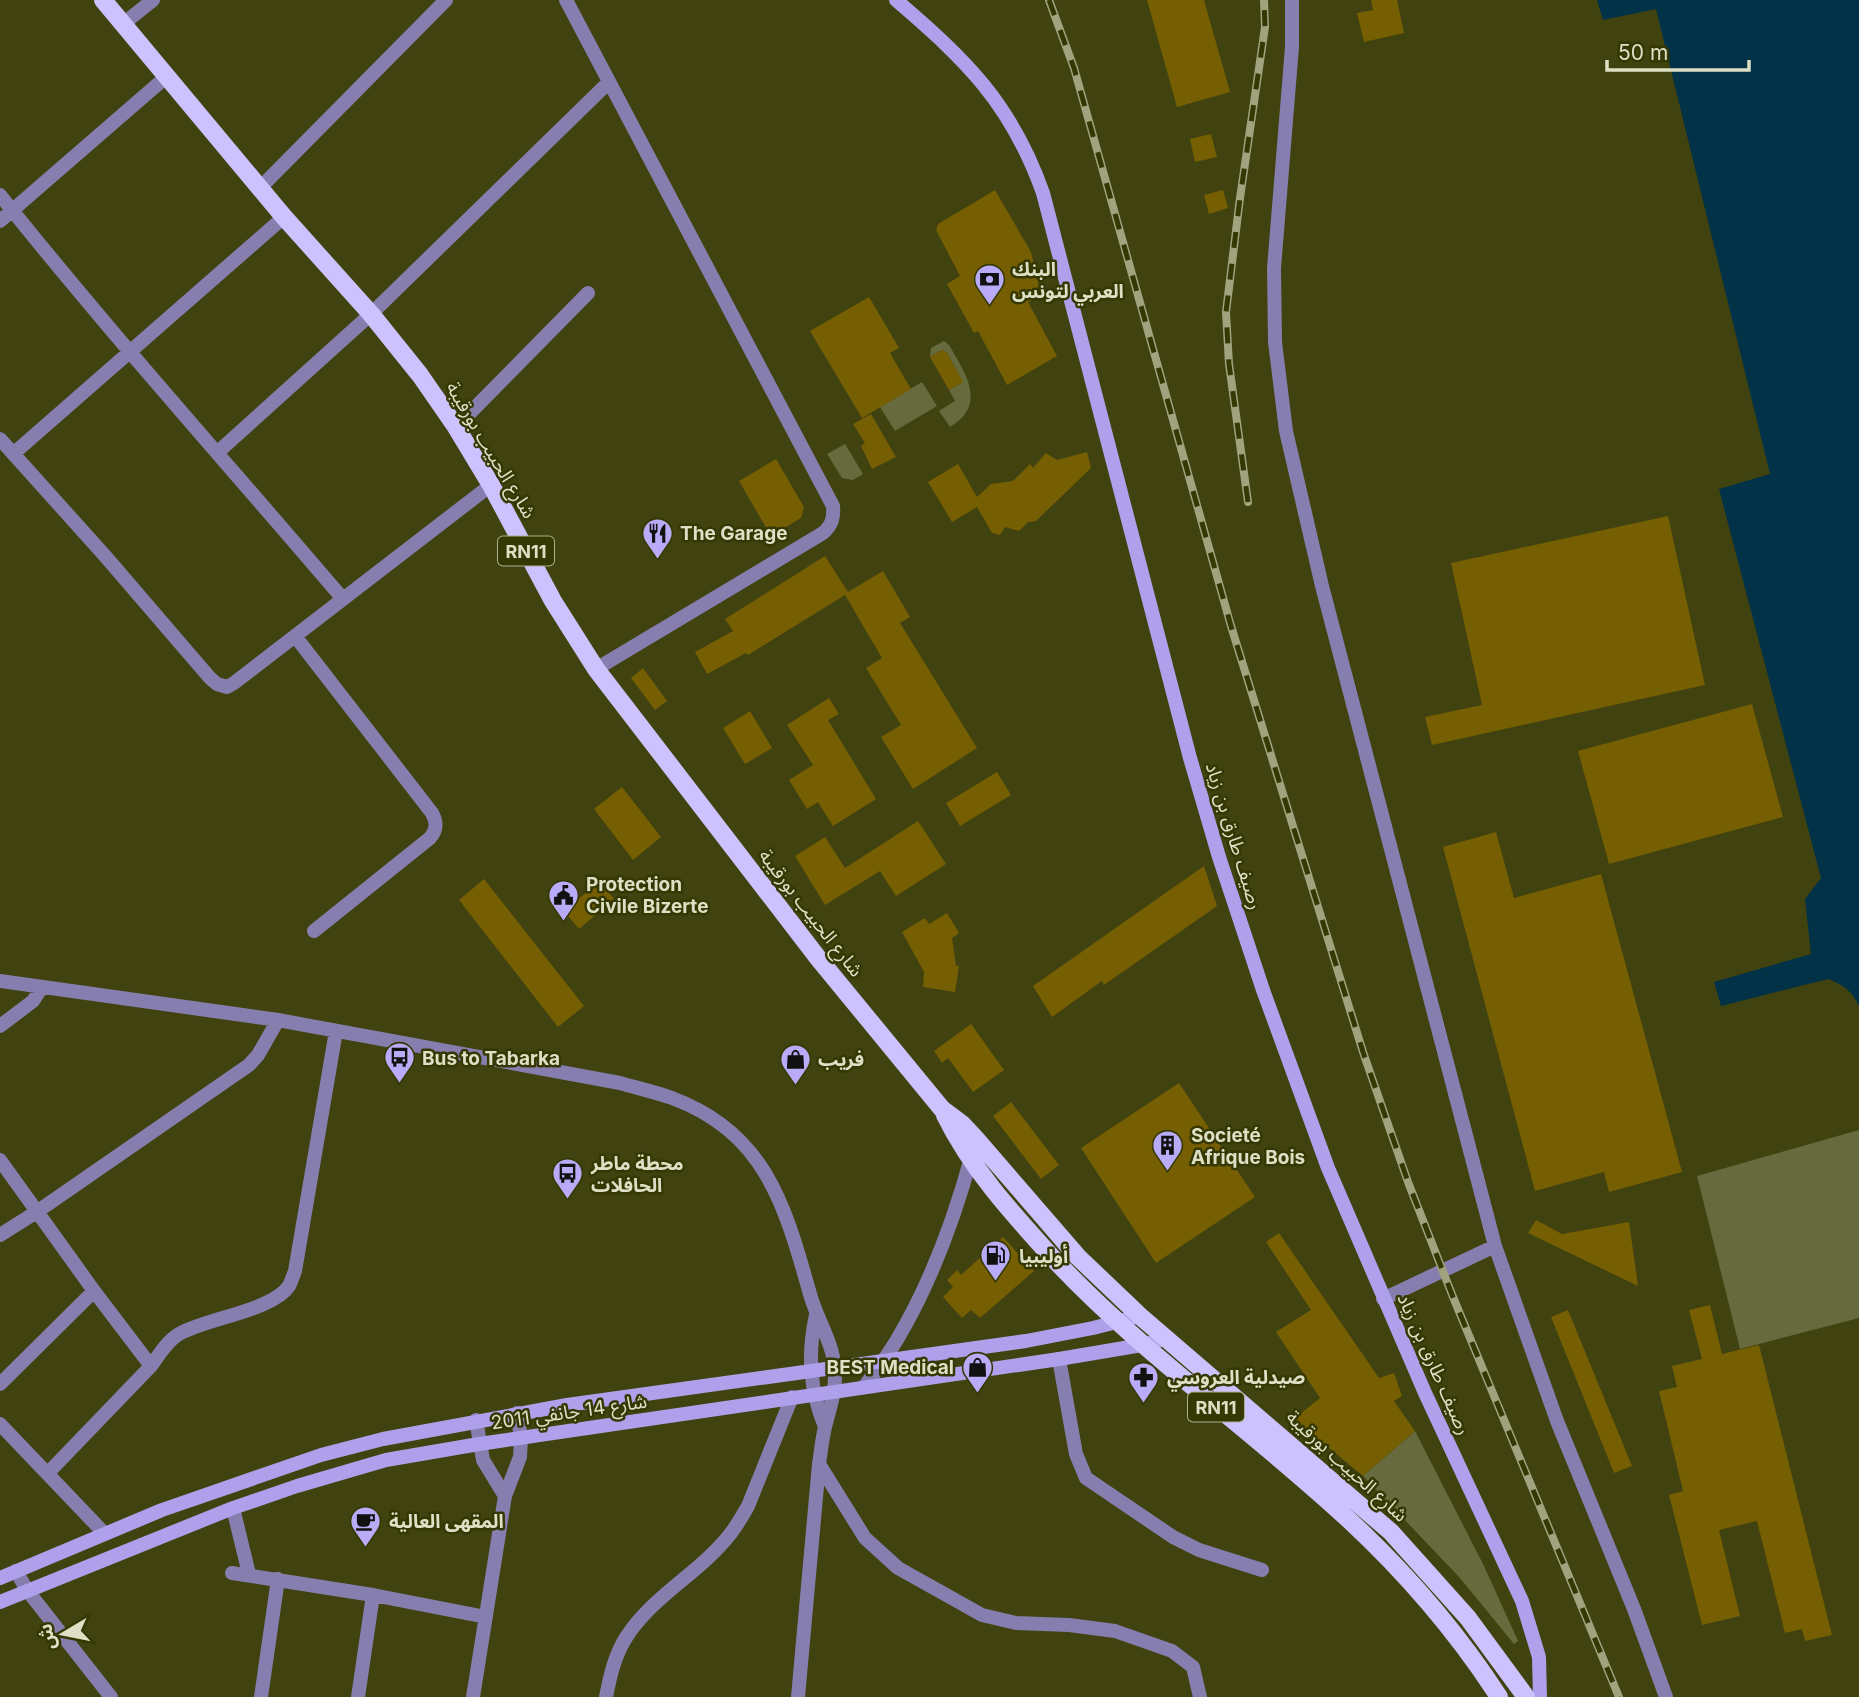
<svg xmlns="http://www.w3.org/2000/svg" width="1859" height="1697" viewBox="0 0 1859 1697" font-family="Inter,'Noto Sans Arabic',sans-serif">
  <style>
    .green { fill: #666a3c }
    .water { fill: #023247 }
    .building { fill: #755f02 }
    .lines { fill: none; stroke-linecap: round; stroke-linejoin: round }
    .minor { stroke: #867eae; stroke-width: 14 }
    .secondary { stroke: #afa0ec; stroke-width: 14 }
    .primary { stroke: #ccc2fd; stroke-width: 18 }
    .rail-casing { stroke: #a1a37f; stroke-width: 8 }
    .rail { stroke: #353803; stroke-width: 5; stroke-dasharray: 16; stroke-linecap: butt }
    .labels { text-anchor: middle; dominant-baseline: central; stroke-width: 5; stroke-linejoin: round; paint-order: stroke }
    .shield { fill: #353803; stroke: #abae8b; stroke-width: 2 }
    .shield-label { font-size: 18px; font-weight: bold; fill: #dde0c5 }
    .poi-label { font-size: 19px; font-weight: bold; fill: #dde0c5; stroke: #353803; text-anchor: start }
    .street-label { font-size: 19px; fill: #dde0c5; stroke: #353803 }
  </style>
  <rect width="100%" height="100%" fill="#404210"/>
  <path class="green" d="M944,341l5,4c16,28 39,59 1,82l-11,-16 16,-10 -6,-11 14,-8 -16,-29 -5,-3 -12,7 1,-9z
    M922,382l15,24 -42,25 -15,-24z
    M845,444l18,30 -10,6 -11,-2 -15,-24z
    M1859,1130v188l-119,31 -43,-173z
    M1415,1431l69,135 34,75 -4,3 -54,-66 -97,-102z"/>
  <path class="water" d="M1597,0h262v1006c-7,-15 -15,-21 -31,-27l-107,27 -7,-24 97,-28 -6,-55 16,-21 -102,-389 51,-15 -114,-465 -53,11z"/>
  <path class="building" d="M1147,0h57l26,92 -53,15z
    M1371,0h26l7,33 -40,9 -7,-29 16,-3z
    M1211,134l6,23 -22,5 -5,-23z
    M995,190l36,62 10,43 -13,7 29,54 -50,29 -29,-54 -4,2 -27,-49 13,-8 -24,-46 2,-6z
    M1223,190l5,18 -19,6 -5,-19z
    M869,297l30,51 -9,5 21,36 -49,29 -52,-87z
    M942,350l5,3 16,29 -14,8 -19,-33z
    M871,414l25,43 -24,12 -11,-23 4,-3 -12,-19z
    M1087,452l4,16 -55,53 -8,1 -9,9 -14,-4 -5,8 -8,-2 -15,-26 -25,15 -24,-40 30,-18 19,33 14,-13 22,-3 17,-17 3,4 13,-15 11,7z
    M776,459l28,48 -3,11 -30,18 -32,-55z
    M1668,516l37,169 -273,60 -7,-28 57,-12 -31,-142z
    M825,556l23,36 35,-21 27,46 -10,6 77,125 -64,41 -32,-52 20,-12 -35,-57 16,-10 -37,-63 -97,60 -2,-2 -39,21 -12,-22 38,-21 -8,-12z
    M643,668l24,33 -12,9 -24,-32z
    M829,698l10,16 -11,6 48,79 -43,27 -15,-24 -11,7 -18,-29 24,-15 -26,-40z
    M1752,704l31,113 -174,47 -31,-113z
    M750,711l22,37 -27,16 -22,-36z
    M997,772l14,23 -51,31 -14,-23z
    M622,787l39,50 -28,23 -39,-51z
    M918,821l28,43 -50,32 -16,-25 -55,34 -30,-49 30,-19 20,31z
    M1496,832l18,66 87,-24 81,298 -73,20 -5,-20 -69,19 -92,-344z
    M1204,866l13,40 -113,79 -2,-4 -50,36 -19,-31z
    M484,879l100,127 -26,21 -99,-127z
    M600,881l14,18 -35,30 -15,-18z
    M947,913l12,20 -7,5 4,28h3l-4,26 -32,-5 1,-15 -22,-40 23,-14 4,6z
    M971,1024l33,46 -31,22 -25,-34 -6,5 -8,-12z
    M1179,1083l76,114 -99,66 -75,-115z
    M1011,1102l48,63 -18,14 -48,-63z
    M1536,1220l26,14 67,-12 9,64 -110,-53z
    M1279,1233l100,145 15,-5 8,23 -8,5 21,30 -52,45 -69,-57 26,-21 -44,-66 35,-22 -45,-68z
    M1003,1237l31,34 -54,47 -9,-8 -9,8 -19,-21 10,-10 -6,-7 10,-10 4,5z
    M1710,1305l12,49 37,-9 73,290 -27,6 -3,-12 -17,4 -28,-112 -38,9 21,86 -38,9 -33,-130 14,-4 -24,-100 18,-4 -5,-21 30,-7 -13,-49z
    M1568,1310l64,156 -18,7 -63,-156z"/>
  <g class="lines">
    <path class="minor" d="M566,0l267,506c1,12 -1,19 -10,27l-227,136
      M1292,0v47l-18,221 1,74 11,89 36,155 173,660 62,175 77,188 32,88
      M123,24l30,-24
      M260,188l186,-188
      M0,195c110,138 229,270 343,404
      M0,221l166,-144
      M456,427l132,-134
      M0,439l106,118 104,121 7,6 10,3 7,-4 257,-198
      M218,452l153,-138 238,-232
      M13,454l271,-237
      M295,636l137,177c5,9 5,17 -2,25l-116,93
      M0,981l278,39 342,63c17,5 35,9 52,15 94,35 113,108 138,196 7,26 23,48 25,76 1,21 -5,37 -10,57 -3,12 -4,25 -6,37l-21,233
      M0,1026l33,-25 9,-14
      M0,1160l94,131 57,75 -103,107
      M0,1235l38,-24 211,-146 9,-10 20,-35
      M1383,1299l112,-53
      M816,1315c-9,40 -6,75 9,112
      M1059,1359l17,95 10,24 87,59 26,13 63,20
      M151,1366c8,-11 16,-25 28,-32 28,-16 93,-23 110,-48 2,-4 4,-10 6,-15l41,-240
      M0,1384l94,-93
      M864,1387c12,-16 24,-32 34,-49 33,-56 57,-121 74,-184
      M476,1420l7,40 22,36
      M0,1424l104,109
      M819,1464l46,74 33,30 84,47 34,8 53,2 46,6 57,20 21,16 7,30
      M233,1508l16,66
      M16,1571l11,19 84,107
      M232,1573l141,22 113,22
      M261,1697l17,-118
      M358,1697l15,-102
      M473,1697l32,-201 15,-39 1,-19 -4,-25
      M606,1697c4,-21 9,-43 21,-61 27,-41 74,-64 104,-103 6,-8 12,-18 17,-27l44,-109"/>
    <path class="secondary" d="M896,0c70,60 115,103 147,193l147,565 29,99 44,133 65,178 97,225 97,208 17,56 1,40
      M0,1578l162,-68 159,-55 62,-16 184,-34 459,-64 67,-13 47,-12
      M0,1602l233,-94 64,-22 89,-26 93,-16 580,-85 83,-14 23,-6"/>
    <path class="primary" d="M103,0l181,217 87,97 49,61 36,52 35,58 62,116 43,68 222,289 124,151 20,15 14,15 102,118 62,59 251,216 77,86 58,79
      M945,1115c26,53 66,97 105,140 92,99 200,173 298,264 57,53 109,113 151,178"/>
    <defs>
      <path id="rail" d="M1049,0l25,68 157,558 132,426 45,130 45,115 166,400
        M1248,502l-19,-138 -3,-52 14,-114 25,-171 -1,-27"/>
    </defs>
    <use href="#rail" class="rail-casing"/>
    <use href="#rail" class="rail"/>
  </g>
  <defs>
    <symbol id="bank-pin" viewBox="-11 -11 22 30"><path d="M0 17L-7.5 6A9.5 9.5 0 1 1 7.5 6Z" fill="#b9abf7" stroke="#353803"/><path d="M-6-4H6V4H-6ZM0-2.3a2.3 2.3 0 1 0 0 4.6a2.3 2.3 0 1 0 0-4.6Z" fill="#111"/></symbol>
    <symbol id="restaurant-pin" viewBox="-11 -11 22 30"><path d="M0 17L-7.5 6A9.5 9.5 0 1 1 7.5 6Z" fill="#b9abf7" stroke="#353803"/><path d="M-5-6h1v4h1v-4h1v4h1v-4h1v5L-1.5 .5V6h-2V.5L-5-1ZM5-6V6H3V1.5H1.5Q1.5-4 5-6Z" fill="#111"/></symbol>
    <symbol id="civic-pin" viewBox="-11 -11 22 30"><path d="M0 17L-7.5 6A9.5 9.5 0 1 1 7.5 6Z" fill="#b9abf7" stroke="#353803"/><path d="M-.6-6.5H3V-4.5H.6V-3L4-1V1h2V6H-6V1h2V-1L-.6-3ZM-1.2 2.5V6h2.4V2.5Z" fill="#111"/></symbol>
    <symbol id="bus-pin" viewBox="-11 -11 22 30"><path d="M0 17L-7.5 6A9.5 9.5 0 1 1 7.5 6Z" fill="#b9abf7" stroke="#353803"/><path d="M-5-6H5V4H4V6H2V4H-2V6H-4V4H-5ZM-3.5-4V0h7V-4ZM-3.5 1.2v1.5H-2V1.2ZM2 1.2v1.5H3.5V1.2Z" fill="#111"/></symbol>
    <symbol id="shop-pin" viewBox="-11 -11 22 30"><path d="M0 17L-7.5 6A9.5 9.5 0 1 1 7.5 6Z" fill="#b9abf7" stroke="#353803"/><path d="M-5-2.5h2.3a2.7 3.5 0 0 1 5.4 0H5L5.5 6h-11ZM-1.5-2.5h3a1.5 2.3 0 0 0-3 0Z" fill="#111"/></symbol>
    <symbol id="building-pin" viewBox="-11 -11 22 30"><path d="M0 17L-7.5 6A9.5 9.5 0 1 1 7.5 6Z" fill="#b9abf7" stroke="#353803"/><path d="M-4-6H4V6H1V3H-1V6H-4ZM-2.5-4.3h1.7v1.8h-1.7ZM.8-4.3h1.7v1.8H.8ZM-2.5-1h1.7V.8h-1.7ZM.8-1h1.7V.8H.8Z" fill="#111"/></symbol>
    <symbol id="fuel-pin" viewBox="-11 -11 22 30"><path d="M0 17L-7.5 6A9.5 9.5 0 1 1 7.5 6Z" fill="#b9abf7" stroke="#353803"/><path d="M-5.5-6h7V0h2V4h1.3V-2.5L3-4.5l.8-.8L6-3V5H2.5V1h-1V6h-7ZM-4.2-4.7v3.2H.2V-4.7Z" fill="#111"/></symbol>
    <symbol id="pharmacy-pin" viewBox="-11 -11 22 30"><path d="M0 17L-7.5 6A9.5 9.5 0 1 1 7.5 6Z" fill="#b9abf7" stroke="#353803"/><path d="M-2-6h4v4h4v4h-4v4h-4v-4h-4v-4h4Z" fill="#111"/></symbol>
    <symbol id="cafe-pin" viewBox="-11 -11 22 30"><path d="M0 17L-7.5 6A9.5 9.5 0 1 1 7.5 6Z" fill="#b9abf7" stroke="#353803"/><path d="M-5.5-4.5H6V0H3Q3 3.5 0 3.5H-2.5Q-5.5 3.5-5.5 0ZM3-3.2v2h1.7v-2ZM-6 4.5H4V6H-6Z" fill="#111"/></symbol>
  </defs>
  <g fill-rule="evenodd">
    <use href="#bank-pin" x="972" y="262" width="35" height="47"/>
    <use href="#restaurant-pin" x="640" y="516" width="35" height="47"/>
    <use href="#civic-pin" x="546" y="878" width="35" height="47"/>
    <use href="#bus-pin" x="382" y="1040" width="35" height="47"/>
    <use href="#shop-pin" x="778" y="1042" width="35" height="47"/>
    <use href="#building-pin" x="1150" y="1128" width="35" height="47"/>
    <use href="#bus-pin" x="550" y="1156" width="35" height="47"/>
    <use href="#fuel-pin" x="978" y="1238" width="35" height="47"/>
    <use href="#shop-pin" x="960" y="1350" width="35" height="47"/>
    <use href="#pharmacy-pin" x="1126" y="1360" width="35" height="47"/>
    <use href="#cafe-pin" x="348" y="1504" width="35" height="47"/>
  </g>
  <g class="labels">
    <g class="shield">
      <rect x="498" y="536.5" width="56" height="29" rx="5"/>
      <rect x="1188" y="1392.5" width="56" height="29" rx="5"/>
    </g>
    <g class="shield-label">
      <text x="526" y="551">RN11</text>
      <text x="1216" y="1407">RN11</text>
    </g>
    <g class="poi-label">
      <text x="1012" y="269">البنك<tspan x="1012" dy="22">العربي لتونس</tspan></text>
      <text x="680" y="533">The Garage</text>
      <text x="586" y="884">Protection<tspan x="586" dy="22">Civile Bizerte</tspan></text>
      <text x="422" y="1058">Bus to Tabarka</text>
      <text x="818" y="1059">فريب</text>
      <text x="1191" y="1135">Societé<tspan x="1191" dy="22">Afrique Bois</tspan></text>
      <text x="591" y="1163">محطة ماطر<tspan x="591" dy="22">الحافلات</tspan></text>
      <text x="1019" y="1256">أوليبيا</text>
      <text x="954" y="1367" text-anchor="end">BEST Medical</text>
      <text x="1167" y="1377">صيدلية العروسي</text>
      <text x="389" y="1521">المقهى العالية</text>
    </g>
    <g class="street-label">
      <text transform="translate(491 450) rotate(59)">شارع الحبيب بورقيبة</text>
      <text transform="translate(1234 836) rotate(73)">رصيف طارق بن زياد</text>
      <text transform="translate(811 913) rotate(52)">شارع الحبيب بورقيبة</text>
      <text transform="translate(1434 1364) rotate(66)">رصيف طارق بن زياد</text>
      <text transform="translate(569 1412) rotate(-8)">شارع 14 جانفي 2011</text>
      <text transform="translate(1347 1466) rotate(42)">شارع الحبيب بورقيبة</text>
    </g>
  </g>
  <g transform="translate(63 1634) rotate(260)" stroke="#353803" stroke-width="5" paint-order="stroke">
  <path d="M0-5L12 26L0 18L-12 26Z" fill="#dde0c5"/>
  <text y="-10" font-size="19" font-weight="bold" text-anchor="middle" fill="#dde0c5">ش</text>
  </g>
  <path d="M1607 60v10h142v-10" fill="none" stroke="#dde0c5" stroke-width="3.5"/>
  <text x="1618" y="60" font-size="21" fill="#dde0c5" stroke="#353803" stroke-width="5" paint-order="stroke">50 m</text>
</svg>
